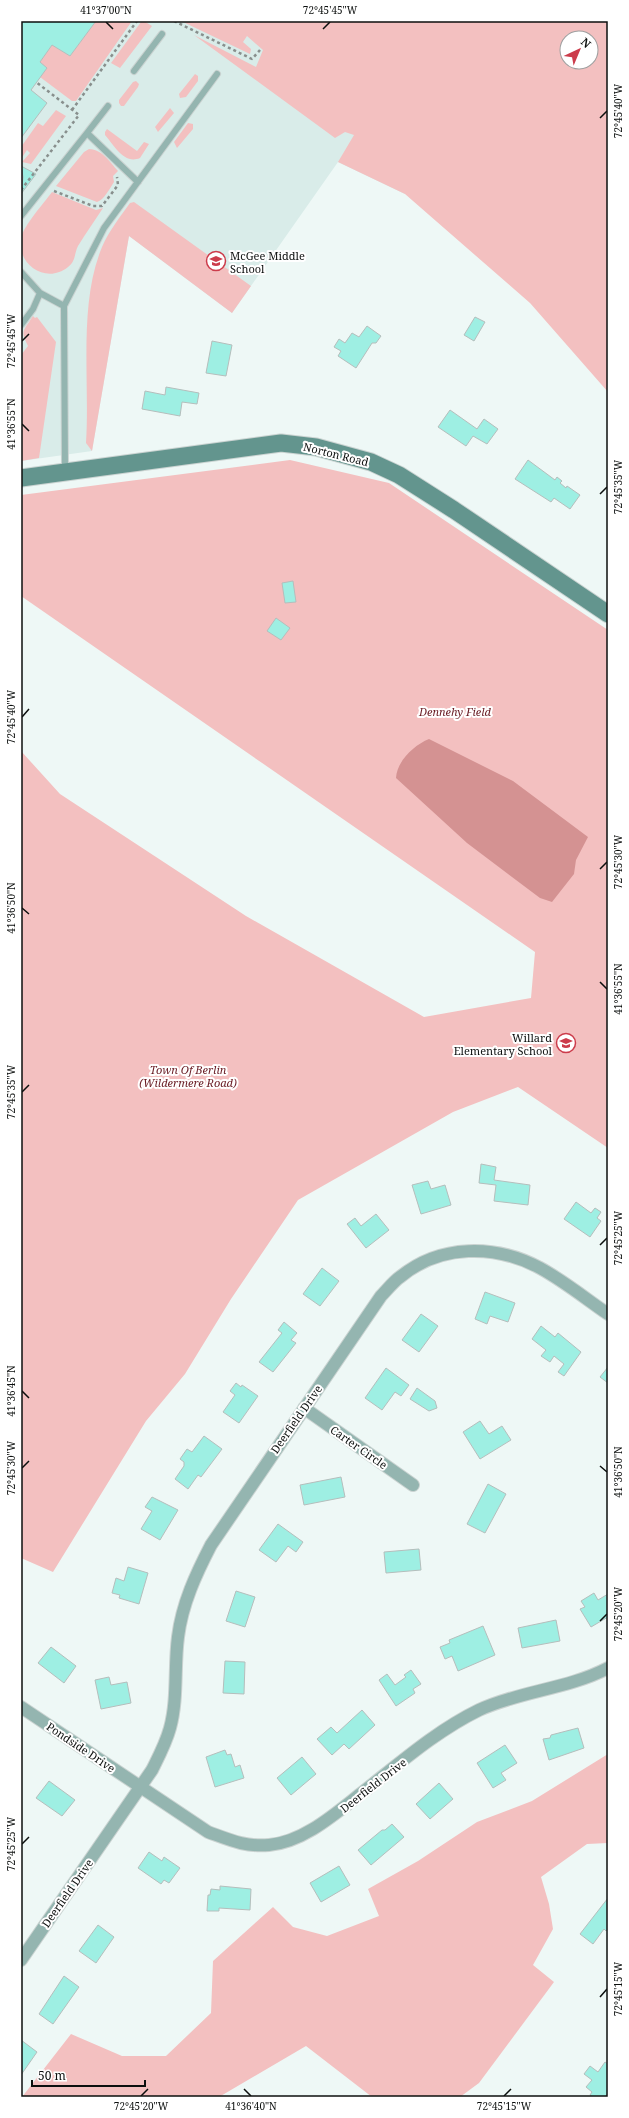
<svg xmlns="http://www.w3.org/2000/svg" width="629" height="2118" viewBox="0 0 629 2118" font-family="'Noto Serif',serif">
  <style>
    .built { fill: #d9ece9 }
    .green { fill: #f3c0c0; fill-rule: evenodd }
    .water { fill: #d49292 }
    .building { fill: #9eefe3; stroke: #b5bebc }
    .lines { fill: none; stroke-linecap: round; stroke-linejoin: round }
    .lane-casing { stroke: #cad3d1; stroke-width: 8 }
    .street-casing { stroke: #cad3d1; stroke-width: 14 }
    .secondary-casing { stroke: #cad3d1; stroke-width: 19 }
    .path { stroke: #888f8d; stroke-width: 2.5; stroke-dasharray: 3 3; stroke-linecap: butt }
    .lane { stroke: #94b5b0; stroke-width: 6 }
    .street { stroke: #94b5b0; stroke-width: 12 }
    .secondary { stroke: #63958e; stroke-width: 17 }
    .ticks { fill: none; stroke: #0c0f0e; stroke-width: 1.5 }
    .labels { text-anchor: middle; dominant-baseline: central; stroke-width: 4; stroke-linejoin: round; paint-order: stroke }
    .poi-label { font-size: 11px; fill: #0c0f0e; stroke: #fff; text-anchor: start }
    .street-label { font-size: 11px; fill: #0c0f0e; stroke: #fff }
    .park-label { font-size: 11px; font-style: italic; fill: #681a22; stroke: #fff }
    .neatline { fill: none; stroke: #0c0f0e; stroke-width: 1.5 }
    .ticks-label { font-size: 10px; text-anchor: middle; fill: #0c0f0e }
  </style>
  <rect width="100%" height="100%" fill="#eef8f6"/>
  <path class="built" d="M21,21h494l-110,173 -67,-32 -106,151 -103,-77 -37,215 -71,10z"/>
  <path class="green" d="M96,21h36l-56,80h-4l-32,-24v-15l12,-17 18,11z
    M144,21l8,5 -32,42 -9,-5 30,-41z
    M181,21h427v371l-78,-89 -125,-109 -67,-32 16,-27 -9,-3 -10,6 -141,-103 62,32 7,-17 -16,-14 -4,6 8,7 -1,5zM567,38h24v24h-24z
    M195,74l3,2v5l-12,16 -6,1 -1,-4z
    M136,81l3,3 -1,3 -14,19h-3l-2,-3v-3l14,-18z
    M170,108l4,5 -16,19 -3,-5z
    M56,110l10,6 -35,48 -9,-2 8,-9 -3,-3 -6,9v-12l17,-24 5,3z
    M188,123l5,1v5l-16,19 -3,-6z
    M107,129l30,22 7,-9 5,2 -9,14c-16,7 -26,-13 -35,-23v-3z
    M89,149c14,1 20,12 29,22l-5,5 1,6c-4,6 -10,18 -17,20l-41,-16 28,-34z
    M52,192l44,18 7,-2c-8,12 -17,25 -25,38 -4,8 -2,15 -10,21 -22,18 -52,-3 -47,-29 3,-13 23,-35 31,-46z
    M134,202l117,84 -19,27 -103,-77 -37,215 -6,-8c4,-63 -8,-138 16,-196 7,-16 18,-30 28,-44z
    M33,316l2,2 2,-1 19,25 -17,116 -18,3v-106l7,-9c-8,-16 -5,-14 5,-30z
    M290,460l99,23 219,147v518l-90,-61 -65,25 -155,88 -67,99 -46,75 -39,47 -93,151 -32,-14v-807l39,43 186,122 178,101 107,-19 4,-46 -514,-356v-101z
    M608,1754v89l-21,1 -46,33 8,27 4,25 -20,36 21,17 -75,101 -19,14h-88l-66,-51 -87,51h-197l49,-63 51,22h44l45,-43 2,-52 60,-54 20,20 34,9 52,-20 -11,-27 50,-28 59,-39 55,-21z"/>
  <path class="water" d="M429,739l84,42 75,56 -12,23 -2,14 -22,28 -12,-4 -73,-55 -71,-65c1,-17 18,-33 33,-39z"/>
  <path class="building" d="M21,21h75l-26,35 -18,-11 -12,17 7,6 -16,22 16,13 -26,35z
    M21,166l15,8 -15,20 2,-17z
    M475,317l10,5 -11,19 -10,-6z
    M367,326l14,10 -5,7h-4l-16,25 -18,-12 3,-5 -7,-4 5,-8 6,4 7,-10 7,4z
    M212,341l20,4 -6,31 -20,-3z
    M166,387l33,6 -2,11 -15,-2 -2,14 -38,-7 3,-18 20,4z
    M450,410l27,19 7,-10 14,10 -11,15 -14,-8 -7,10 -28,-19z
    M528,460l27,20 2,-3 5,4 -2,2 6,5 1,-2 13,9 -10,14 -16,-11 -3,4 -36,-23z
    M293,581l3,21 -11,1 -3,-20z
    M276,618l14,10 -9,12 -14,-9z
    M481,1164l15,3 -2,13 36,5 -2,20 -34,-4 2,-16 -17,-2z
    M428,1181l3,8 14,-4 6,20 -30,9 -9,-29z
    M576,1202l15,11 4,-5 6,4 -4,6 4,3 -11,16 -26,-18z
    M376,1214l13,16 -23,18 -19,-24 8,-6 6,8z
    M322,1268l17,13 -19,25 -17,-12z
    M485,1292l30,11 -7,19 -18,-6 -3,8 -12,-5z
    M421,1314l17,12 -19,26 -17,-12z
    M284,1322l13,11 -6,7 5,3 -23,29 -14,-10 23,-29 -4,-3z
    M541,1326l14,11 3,-4 23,19 -17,24 -6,-4 6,-8 -10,-8 -4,6 -9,-6 5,-6 -14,-11z
    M608,1367v16l-8,-6z
    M386,1368l23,17 -8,11 -6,-4 -13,18 -17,-12z
    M236,1383l5,4 1,-2 16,11 -19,27 -16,-11 12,-17 -5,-4z
    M417,1388l18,13 2,7 -8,3 -19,-12z
    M480,1421l9,13 13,-8 9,14 -31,19 -17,-27z
    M204,1436l18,13 -21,28 -3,-2 -10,14 -13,-10 9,-13v-4l-4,-3 7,-10 5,3z
    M341,1477l4,20 -41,8 -4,-20z
    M488,1484l18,10 -21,39 -18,-9z
    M152,1497l26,13 -18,30 -19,-11 11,-18 -7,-4z
    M278,1524l25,18 -7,10 -8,-6 -12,16 -17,-12z
    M419,1549l2,21 -35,3 -2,-21z
    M128,1567l20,6 -9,31 -20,-6 1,-3 -8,-2 4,-15 8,3z
    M236,1591l19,6 -10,30 -19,-6z
    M594,1593l4,7 10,-6v23l-17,10 -11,-18 5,-2 -4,-6z
    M556,1620l4,21 -38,7 -4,-20z
    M483,1626l12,29 -37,16 -6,-15 -7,3 -5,-12 10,-4 -1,-3z
    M51,1647l25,19 -12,17 -26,-20z
    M225,1661l20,1 -1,32 -21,-1z
    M411,1670l10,14 -8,5 2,4 -19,13 -17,-26 8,-6 8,11 11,-8 -2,-2z
    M109,1677l2,8 16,-3 4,21 -30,6 -6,-29z
    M362,1710l13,15 -26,24 -5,-5 -12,11 -15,-16 14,-12 6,6z
    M578,1728l6,20 -35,12 -6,-21 7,-1 1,-3z
    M505,1745l12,18 -16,10 5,7 -13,8 -16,-25z
    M225,1750l2,5 4,-1 4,13 5,-2 4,13 -29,9 -9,-30z
    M302,1757l14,17 -25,21 -14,-17z
    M49,1781l26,19 -13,16 -26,-18z
    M439,1783l14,16 -23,20 -14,-15z
    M392,1824l12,13 -33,28 -13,-15 24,-20h3z
    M149,1852l13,9 2,-4 16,11 -11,15 -5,-3 -3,4 -23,-16z
    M339,1866l11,19 -29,17 -11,-19z
    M220,1886l31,3 -1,21 -31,-2v3h-12l1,-16h2l1,-6 9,1z
    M608,1898v31l-2,2 -2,-2 -11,15 -13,-10z
    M98,1925l16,12 -18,26 -17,-12z
    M64,1976l15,11 -26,37 -14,-10z
    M21,2040l16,12 -16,23z
    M605,2062l3,2v29l-3,4h-12l-3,-2 2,-3 -6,-5 6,-7 -8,-6 6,-8 8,6z"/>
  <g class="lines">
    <defs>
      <path id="lane" d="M134,71l28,-37
        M108,106l-21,27 51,49
        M21,216l66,-83
        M21,272l19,21 24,13
        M21,325l12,-16 7,-16
        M65,471l-1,-165 40,-78 113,-154"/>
      <path id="street" d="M304,1408l109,77
        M21,1707l187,125c22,8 37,15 61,13 35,-3 67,-32 94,-53 37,-29 73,-61 116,-82 41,-19 89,-21 129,-42
        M21,1960l131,-190c7,-14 14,-27 18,-42 8,-29 4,-61 8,-91 4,-33 18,-63 33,-92l170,-249c6,-6 12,-14 19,-19 40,-33 95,-33 140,-9 24,13 46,31 68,46"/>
      <path id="secondary" d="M21,478l260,-35 35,4 55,15 28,13 55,35 154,104"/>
    </defs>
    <use href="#lane" class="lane-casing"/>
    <use href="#street" class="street-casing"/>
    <use href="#secondary" class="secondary-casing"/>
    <path class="path" d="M174,21l78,38 8,-9
      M72,110l65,-89
      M21,190l58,-75 -43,-33
      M54,191l39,15h9l16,-21 -1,-8"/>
    <use href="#lane" class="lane"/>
    <use href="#street" class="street"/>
    <use href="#secondary" class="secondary"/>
  </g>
  <path class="ticks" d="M106,22l7,7M323,29l7,-7M600,118l7,-7M22,341l7,-7M22,424l7,7M600,494l7,-7M22,717l7,-8M600,869l7,-7M22,908l7,6M600,982l7,7M22,1092l7,-7M600,1245l7,-7M22,1391l7,7M600,1466l7,6M22,1468l7,-7M600,1621l7,-7M22,1844l7,-7M600,1997l7,-8M244,2089l7,7M141,2096l7,-7M504,2096l7,-7"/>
  <defs>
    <symbol id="school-ring" viewBox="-11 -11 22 22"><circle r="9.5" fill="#fff" stroke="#cc3c4b" stroke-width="1.5"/><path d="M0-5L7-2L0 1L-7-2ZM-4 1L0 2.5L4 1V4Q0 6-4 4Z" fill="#cc3c4b"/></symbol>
  </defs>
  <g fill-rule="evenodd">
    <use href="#school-ring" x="205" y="250" width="22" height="22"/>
    <use href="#school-ring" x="555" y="1032" width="22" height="22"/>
  </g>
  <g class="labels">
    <g class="poi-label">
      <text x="230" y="255">McGee Middle<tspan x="230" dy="13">School</tspan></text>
      <text x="552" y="1037" text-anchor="end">Willard<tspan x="552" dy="13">Elementary School</tspan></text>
    </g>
    <g class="street-label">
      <text transform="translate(336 454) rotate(14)">Norton Road</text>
      <text transform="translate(296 1419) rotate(-55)">Deerfield Drive</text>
      <text transform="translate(359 1447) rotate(35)">Carter Circle</text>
      <text transform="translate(81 1747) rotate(34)">Pondside Drive</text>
      <text transform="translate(373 1785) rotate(-38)">Deerfield Drive</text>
      <text transform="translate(67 1893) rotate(-55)">Deerfield Drive</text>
    </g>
    <g class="park-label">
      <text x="455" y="711">Dennehy Field</text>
      <text x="188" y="1069">Town Of Berlin<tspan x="188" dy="13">(Wildermere Road)</tspan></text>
    </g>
  </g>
  <rect width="629" height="2118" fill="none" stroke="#ffffff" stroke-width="44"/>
  <g transform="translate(579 50) rotate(44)"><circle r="19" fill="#ffffff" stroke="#9e9f9f"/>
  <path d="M0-3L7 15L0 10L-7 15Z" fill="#cc3c4b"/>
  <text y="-6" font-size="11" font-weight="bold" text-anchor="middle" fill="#0c0f0e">N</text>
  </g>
  <path d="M32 2080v6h113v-6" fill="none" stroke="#0c0f0e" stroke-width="2"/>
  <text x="38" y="2080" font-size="12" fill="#0c0f0e" stroke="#ffffff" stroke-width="3" paint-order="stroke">50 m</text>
  <rect x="22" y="22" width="585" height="2074" class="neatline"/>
  <g class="ticks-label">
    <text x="106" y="14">41°37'00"N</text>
    <text x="330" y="14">72°45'45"W</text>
    <text transform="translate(618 111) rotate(-90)" y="4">72°45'40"W</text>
    <text transform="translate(11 341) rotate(-90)" y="4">72°45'45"W</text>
    <text transform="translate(11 424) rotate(-90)" y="4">41°36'55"N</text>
    <text transform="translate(618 487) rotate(-90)" y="4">72°45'35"W</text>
    <text transform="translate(11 717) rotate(-90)" y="4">72°45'40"W</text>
    <text transform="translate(618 862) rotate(-90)" y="4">72°45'30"W</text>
    <text transform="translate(11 908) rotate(-90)" y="4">41°36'50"N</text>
    <text transform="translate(618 989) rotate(-90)" y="4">41°36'55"N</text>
    <text transform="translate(11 1092) rotate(-90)" y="4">72°45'35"W</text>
    <text transform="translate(618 1238) rotate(-90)" y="4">72°45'25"W</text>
    <text transform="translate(11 1391) rotate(-90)" y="4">41°36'45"N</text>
    <text transform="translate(11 1468) rotate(-90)" y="4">72°45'30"W</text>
    <text transform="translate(618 1472) rotate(-90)" y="4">41°36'50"N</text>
    <text transform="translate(618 1614) rotate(-90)" y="4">72°45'20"W</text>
    <text transform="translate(11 1844) rotate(-90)" y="4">72°45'25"W</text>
    <text transform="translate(618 1989) rotate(-90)" y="4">72°45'15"W</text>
    <text x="141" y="2110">72°45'20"W</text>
    <text x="251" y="2110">41°36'40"N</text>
    <text x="504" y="2110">72°45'15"W</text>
  </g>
</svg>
